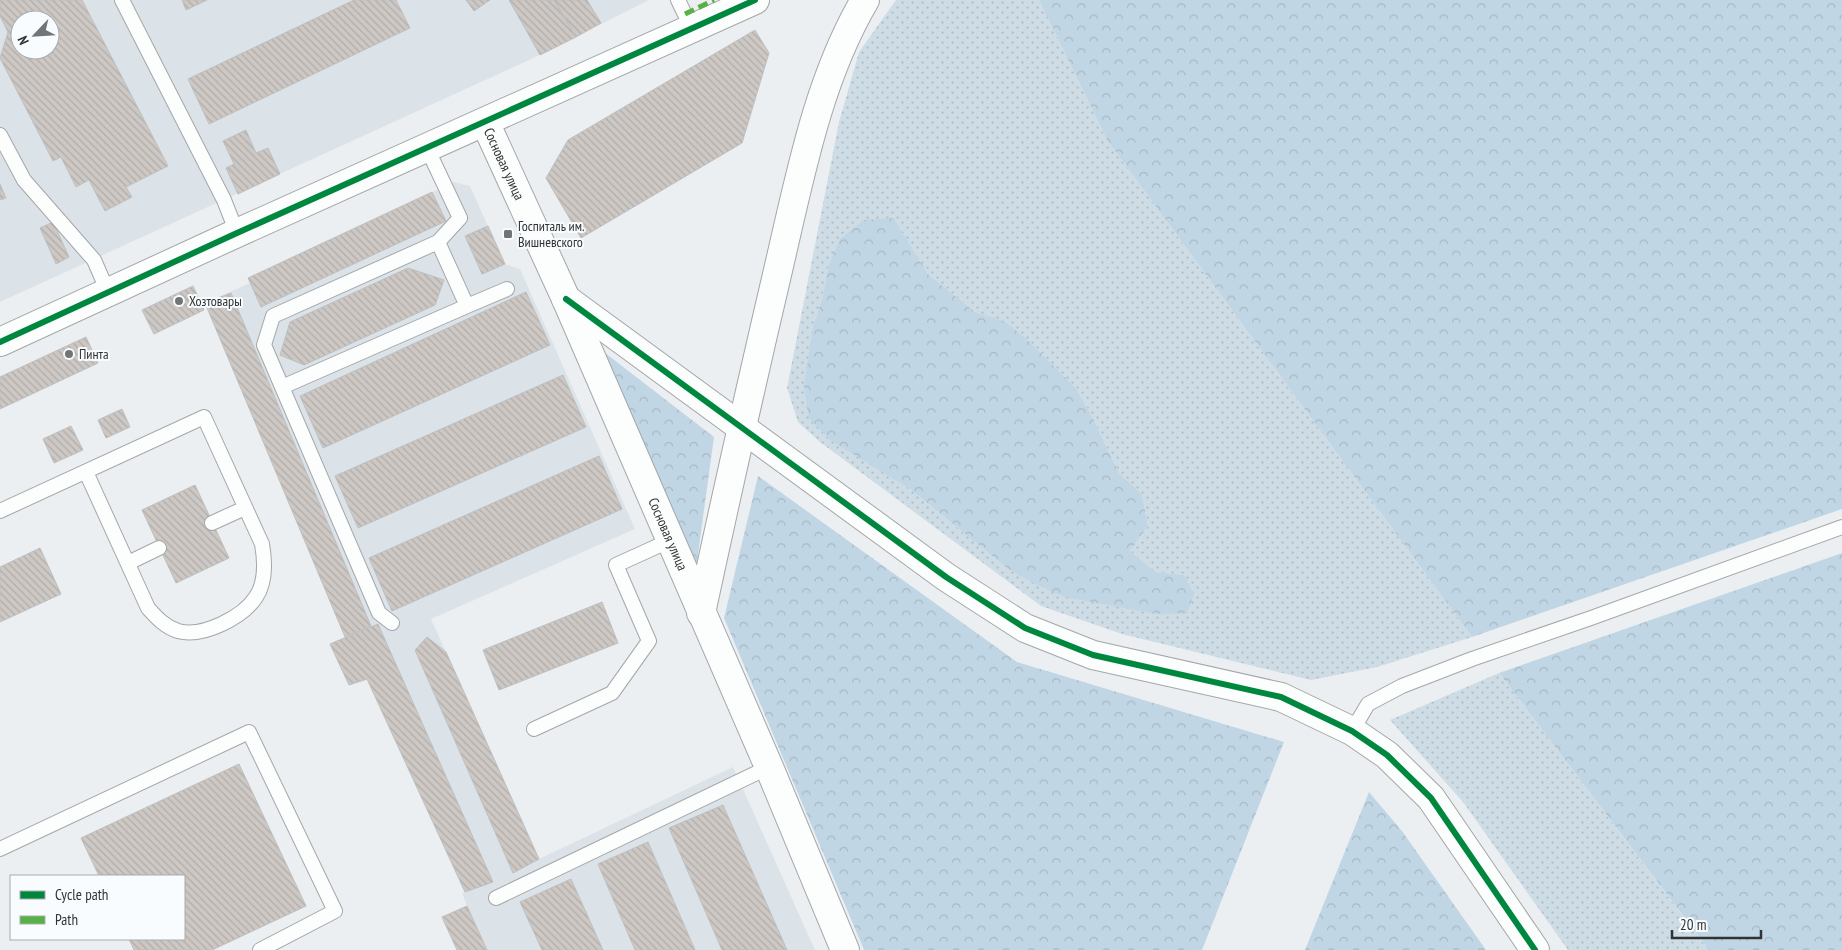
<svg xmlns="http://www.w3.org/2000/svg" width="1842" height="950" viewBox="0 0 1842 950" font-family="'PT Sans Narrow',sans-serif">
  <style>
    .built { fill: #dbe3e8; fill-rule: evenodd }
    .green { fill: url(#green-dots); fill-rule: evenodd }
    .forest { fill: url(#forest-crowns) }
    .building { fill: url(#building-back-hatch); stroke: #bebfc0; fill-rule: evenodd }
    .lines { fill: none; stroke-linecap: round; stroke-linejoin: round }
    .lane-casing { stroke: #a4a6a8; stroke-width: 16 }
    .street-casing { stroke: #a4a6a8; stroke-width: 30 }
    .lane { stroke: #fcfdfd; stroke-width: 14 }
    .street { stroke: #fcfdfd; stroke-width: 28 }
    .quiet { stroke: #56b246; stroke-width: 5; stroke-dasharray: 10 5; stroke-linecap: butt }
    .cycleway-casing { stroke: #f9fcff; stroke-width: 9 }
    .cycleway { stroke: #00873e; stroke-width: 6 }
    .poi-dot { fill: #727576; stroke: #f9fcff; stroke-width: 2 }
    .labels { text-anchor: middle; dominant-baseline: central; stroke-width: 4; stroke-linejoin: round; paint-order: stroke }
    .street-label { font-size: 14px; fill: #313334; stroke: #f9fcff }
    .poi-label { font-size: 14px; fill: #313334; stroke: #f9fcff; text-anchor: start }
  </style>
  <defs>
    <pattern id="green-dots" width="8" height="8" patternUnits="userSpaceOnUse" patternTransform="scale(1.25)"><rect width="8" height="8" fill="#cddce5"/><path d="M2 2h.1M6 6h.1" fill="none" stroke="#b0bdc5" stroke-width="1.8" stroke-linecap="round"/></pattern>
    <pattern id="forest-crowns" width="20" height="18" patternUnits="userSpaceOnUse" patternTransform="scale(1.25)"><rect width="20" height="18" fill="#c1d6e4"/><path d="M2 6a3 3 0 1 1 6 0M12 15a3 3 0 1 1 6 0" fill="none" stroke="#a6b8c4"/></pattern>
    <pattern id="building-back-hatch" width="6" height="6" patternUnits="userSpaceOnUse" patternTransform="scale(1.25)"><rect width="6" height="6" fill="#cdc8c4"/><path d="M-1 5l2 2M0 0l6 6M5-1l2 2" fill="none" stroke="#b0aca9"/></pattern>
  </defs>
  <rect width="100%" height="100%" fill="#eceff1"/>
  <path class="built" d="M0,0h649l-109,55 -540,247zM20,20h30v30h-30z
    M454,182l16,4 35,78 15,5 115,260 -204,90 108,240 194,-92 82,183h-358l-15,-33 25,-11 -5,-13 3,-1 -98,-212 -18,5 -19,-41 15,-7 -140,-334 45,-20 -2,-5z"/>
  <path class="green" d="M896,0h143l68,140 365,497 -95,30 -66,13 -189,-46 -81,-28 -221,-164 -22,-20 -11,-34 52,-266 20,-70zM894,218l34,56 47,38 29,10 24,18 48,48 16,28 27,57 23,21 6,32 -18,25 26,21 28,3 -120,22 -56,-28 -98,-80 -97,-163 10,-30 5,-29z
    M1499,673l199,263 11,14h-141l-105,-148 -73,-82z"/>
  <path class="forest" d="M1039,0h803v509l-370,128 -365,-497z
    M894,218l34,56 47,38 29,9 24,19 48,48 16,28 27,57 23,21 6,32 -18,25 26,21 28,3 10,19 -7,19 -30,1 -93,-17 -29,-13 -27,-15 -98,-80 -80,-49 -21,-22 -5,-31 9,-61 10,-30 5,-29 12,-28 24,-19z
    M600,349l114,88 -19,139z
    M758,476l259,186 267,80 -82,208h-338l-140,-332z
    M1842,553v397h-133l-210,-277z
    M1369,792l33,39 84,119h-181z"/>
  <path class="building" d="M0,0h82l86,166 -42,21 6,10 -27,14 -16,-31 -13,7 -15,-30 -8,4 -53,-103 8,-26 -8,-16zM20,20h30v30h-30z
    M182,0h25l-21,10z
    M354,0h42l14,28 -201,96 -21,-45z
    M466,0h24l-16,11z
    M509,0h45l22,37 -36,18z
    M554,0h33l14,23 -25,14z
    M755,30l14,23 -27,90 -161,95 -35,-60 22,-38z
    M246,130l10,23 12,-5 12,26 -42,20 -12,-26 8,-4 -11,-23z
    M0,184l6,14 -6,2z
    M432,192l14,29 -185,86 -13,-29z
    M53,222l16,35 -13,7 -16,-36z
    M488,226l17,38 -23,10 -17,-38z
    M408,268l36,12 -9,25 -131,60 -24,-10 10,-33z
    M193,286l11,24 -50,24 -12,-24z
    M526,292l24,53 -227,103 -23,-52z
    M231,293l140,333 -26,11 -140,-334z
    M86,337l12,26 -98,46v-32z
    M563,375l23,52 -228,101 -23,-52z
    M122,409l8,18 -24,11 -8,-18z
    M71,426l12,24 -29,13 -11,-24z
    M599,456l23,53 -230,102 -23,-53z
    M195,485l34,73 -53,25 -34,-73z
    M40,548l21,46 -61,28v-55z
    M602,602l16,41 -119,47 -16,-40z
    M378,624l115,258 -28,10 -98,-213 -18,6 -19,-41z
    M427,637l19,15 93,207 -26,14 -98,-223z
    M239,764l67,142 -94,44h-78l-5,-11h55v-63h-85l-18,-38z
    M723,805l64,145h-65l-53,-122z
    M648,842l47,108h-60l-37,-86z
    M571,879l32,71h-61l-22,-48z
    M467,906l20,44h-30l-15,-33z"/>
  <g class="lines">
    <defs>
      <path id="lane" d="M122,0l102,200 13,33
        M678,0l14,29
        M0,135l24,45 70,80 14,32
        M467,306l40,-17
        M282,387l185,-81 -29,-64
        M0,511l204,-94 58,127c3,17 4,38 -6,53 -13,20 -53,41 -78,34 -13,-4 -21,-13 -30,-23l-62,-136
        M212,523l33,-15
        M128,563l31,-15
        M392,623l-13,-10 -115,-268 9,-29 165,-74 22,-24 -33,-70
        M534,729l78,-36 37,-52 -33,-76 53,-24
        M1352,731l16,-27 34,-18 70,-27 119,-41 251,-91
        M0,849l249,-117 86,179 -75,39
        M496,898l273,-131"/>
      <g id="street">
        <path id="s1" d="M485,122l81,177 203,468 76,183"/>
        <path d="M566,299l380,278 79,51 68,27 188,42 71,34 35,24 44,43 104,152"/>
        <path d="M0,342l237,-109 518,-233"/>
        <path d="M701,613c25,-116 51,-232 78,-347 21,-90 39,-186 86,-266"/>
      </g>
    </defs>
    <use href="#lane" class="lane-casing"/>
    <use href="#street" class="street-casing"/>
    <use href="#lane" class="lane"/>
    <use href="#street" class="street"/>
    <path class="quiet" d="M685,14l29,-14"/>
    <defs>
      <path id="cycleway" d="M566,299l380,278 79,51 68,27 188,42 71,34 35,24 44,43 104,152
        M0,342l237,-109 518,-233"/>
    </defs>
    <use href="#cycleway" class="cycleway-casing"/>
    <use href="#cycleway" class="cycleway"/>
  </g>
  <g class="poi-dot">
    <rect x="503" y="229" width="10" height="10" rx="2.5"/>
    <circle cx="179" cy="301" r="5"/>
    <circle cx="69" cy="354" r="5"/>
  </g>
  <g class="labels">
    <g class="street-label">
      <text stroke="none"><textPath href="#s1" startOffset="46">Сосновая улица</textPath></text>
      <text stroke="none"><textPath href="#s1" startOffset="451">Сосновая улица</textPath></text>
    </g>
    <g class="poi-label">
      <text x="518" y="226">Госпиталь им.<tspan x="518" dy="16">Вишневского</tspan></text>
      <text x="189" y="301">Хозтовары</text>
      <text x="79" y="354">Пинта</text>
    </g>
  </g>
  <rect x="10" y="875" width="175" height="65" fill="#f9fcff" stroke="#a9acae"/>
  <rect x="20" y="891" width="25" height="8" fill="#00873e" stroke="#a9acae"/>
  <text x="55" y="900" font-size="15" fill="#313334">Cycle path</text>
  <rect x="20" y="916" width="25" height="8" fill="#56b246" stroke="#a9acae"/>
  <text x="55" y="925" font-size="15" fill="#313334">Path</text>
  <g transform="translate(35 35) rotate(245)"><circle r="24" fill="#f9fcff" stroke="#a9acae"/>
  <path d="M0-4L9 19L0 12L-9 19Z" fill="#727576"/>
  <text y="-8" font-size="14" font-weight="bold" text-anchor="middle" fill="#313334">N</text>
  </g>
  <path d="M1672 930v8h89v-8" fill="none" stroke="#313334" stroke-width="2.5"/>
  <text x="1680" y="930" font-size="15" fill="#313334" stroke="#f9fcff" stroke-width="4" paint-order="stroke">20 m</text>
</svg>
